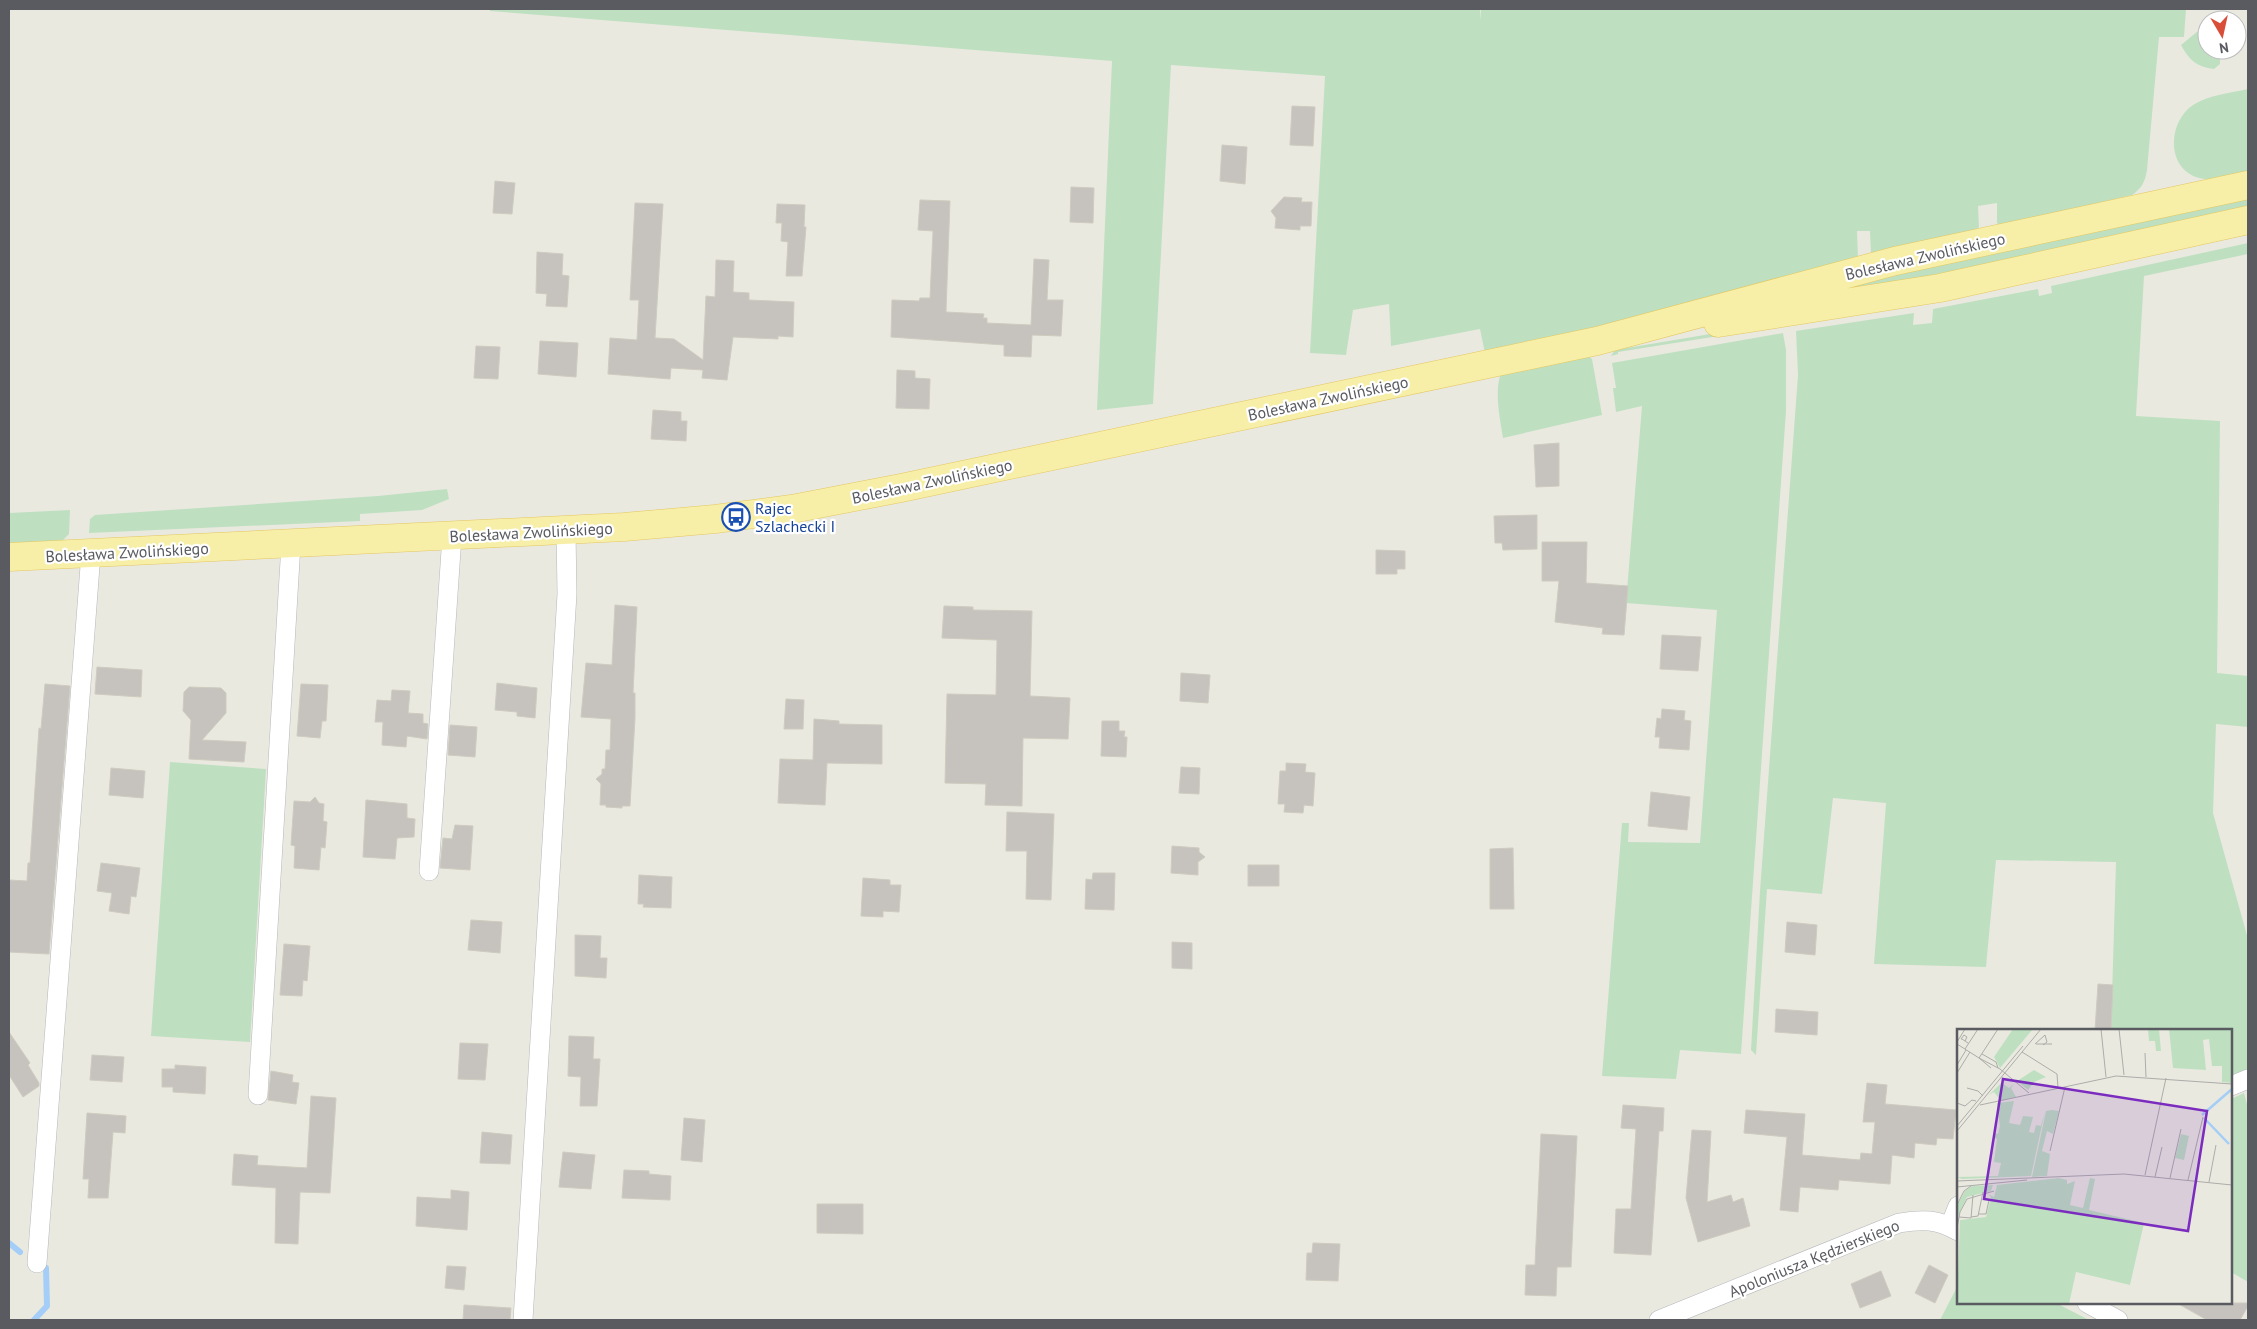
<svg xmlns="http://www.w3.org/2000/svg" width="2257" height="1329" viewBox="0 0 2257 1329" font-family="'PT Sans',sans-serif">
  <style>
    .green { fill: #bee0c0 }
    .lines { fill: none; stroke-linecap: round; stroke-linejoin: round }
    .stream { stroke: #a4cef7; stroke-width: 6 }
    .building { fill: #c6c3be; stroke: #cecbbf }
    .minor-casing { stroke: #b6b7bc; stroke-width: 20 }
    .primary-casing { stroke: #e4c760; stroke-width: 29 }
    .minor { stroke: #fff; stroke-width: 19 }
    .primary { stroke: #f7efa8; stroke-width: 28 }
    .labels { text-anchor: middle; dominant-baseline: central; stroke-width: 4.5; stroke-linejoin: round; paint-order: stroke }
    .street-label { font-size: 16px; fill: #595b60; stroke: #fff }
    .transit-label { font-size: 16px; fill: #164399; stroke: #fff; text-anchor: start }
    .inset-river { fill: none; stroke: #a4cef7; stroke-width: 2.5 }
    .inset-road { fill: none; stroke: #acaca9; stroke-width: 1 }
    .view { fill: #7b2cbf; fill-opacity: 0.15; stroke: #7b2cbf; stroke-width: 2.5 }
    .inset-edge { fill: none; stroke: #595b60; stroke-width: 2.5 }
  </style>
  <rect width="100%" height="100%" fill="#eae9e0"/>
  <path class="green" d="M490,9h990v12l1,-12h705l-2,28h-25l-12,133c-2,12 -5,18 -15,25l-132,31 -3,-3v-20l-19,3 1,21 -4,4 -104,24 -1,-24h-13l1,27 -137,41 -236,54 -5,-24 -89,17 -2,-42 -36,6 -7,45 -36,-2 15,-277 -154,-11 -18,339 -56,6 15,-349 -622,-50z
    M2198,31l9,11v8h7l6,7v7l-6,5c-17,-2 -25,-9 -33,-24z
    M2248,89v83c-16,3 -36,11 -52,5 -31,-12 -27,-56 -3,-72 16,-10 37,-12 55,-16z
    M2248,196v12l-393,84h-37z
    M2248,243v11l-104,22 -8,140 84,5 -3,252 31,3v51l-32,-3 -3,89 35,126v131l-17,7v-47h-120l5,-168 -120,-2 -10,107 -112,-3 12,-161 -53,-5 -11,96 -55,-5 -11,166 -5,-5 9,-159 38,-516 -2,-44 118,-18 -1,12 19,-2 1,-14 105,-20 1,7 13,-3 -1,-7z
    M1728,331h22l-132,21v2l-7,2 4,-6z
    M1783,333l3,17v61l-45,643 -61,-4 -4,29 -74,-3 20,-253h7l-1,19 72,1 17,-233 -91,-7 16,-197 -26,6 -3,-24h3l-4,-25z
    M1587,355l5,4 10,56 -99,23c-3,-19 -9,-46 -2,-65z
    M447,489l2,10 -27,11 -62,4v7l-271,12 1,-14 5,-4 283,-19z
    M70,510l-1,24 -8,8 -52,3v-32z
    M170,762l96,7 -16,273 -99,-6z
    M2244,1093l4,15v174l-17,-10v-173z
    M1958,1285v18h98l33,17h-149z"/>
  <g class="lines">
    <path class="stream" d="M9,1243l11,9
      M34,1320l13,-14 -1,-38"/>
  </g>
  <path class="building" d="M1292,106l23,1 -2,39 -23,-1z
    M1222,145l25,2 -2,37 -25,-3z
    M495,181l20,2 -3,31 -19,-1z
    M1071,187l23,1 -1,35 -23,-1z
    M1284,197l18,1 -1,4h11l-1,24h-11v4l-25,-2 1,-10 -5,-7z
    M920,200l30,1 -4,111 38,2 -1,4h4v5l44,2 3,-66 15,1 -2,40h16l-2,36 -29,-1 -1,22 -27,-1v-11l-113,-8 1,-37 27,1 1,-3h10l3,-67 -15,-1z
    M635,203l28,1 -8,134 19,1 29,21 3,-64 9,1 1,-37 18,1 -1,31 16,1v7l45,2 -1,35 -15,-1v3l-45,-2 -6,43 -25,-2 1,-8 -32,-2 -1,11 -62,-5 2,-36 27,2 2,-40h-9z
    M777,204l28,1 -1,22h2l-4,49h-16l2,-34 -7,-1 1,-18h-6z
    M537,252l26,2 -1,21 7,1 -2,31 -21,-1 1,-12 -11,-1z
    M540,341l38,2 -2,34 -38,-3z
    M476,346l24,1 -2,32 -24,-1z
    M897,370l18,1v7l15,1 -1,30 -33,-1z
    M653,410l28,2v9h6l-1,20 -35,-2z
    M1559,443v43l-23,1 -2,-42z
    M1537,515v34l-34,1 -1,-7h-7l-1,-27z
    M1542,542h45l-1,41 42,3 -4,49 -22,-1 1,-6 -48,-6 4,-41h-17z
    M1376,550l29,1v18h-8v5h-21z
    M615,605l22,2 -4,86h2v25l-5,88h-8v2l-16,-1v-2h-6l1,-21 -5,-5 6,-5v-5h3l1,-19h4l1,-31 -30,-2 5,-54 26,2z
    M944,606l29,1v3l59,1 -2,85 40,2 -2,41 -45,-1 -1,68 -37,-1 1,-21 -41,-1 2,-89 49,1 1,-55 -55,-2z
    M1662,635l39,2 -3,34 -38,-2z
    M97,667l45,3 -1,27 -46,-3z
    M1181,673l29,2 -2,28 -28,-2z
    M497,683l40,5 -2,30 -18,-2v-4l-22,-2z
    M45,684l25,2 -21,268 -40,-2v-72l18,1 1,-18h2l9,-135 2,1z
    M301,684l27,1 -2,36h-4l-2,17 -23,-2z
    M189,687l32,1 5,5v20l-24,27 44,2 -2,20 -55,-3 2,-39 -8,-9 1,-19z
    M392,690l18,1 -2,22 15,1v9l5,1 -1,15 -20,-3 -1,11 -24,-2 1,-23h-8l2,-22 14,1z
    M786,699l18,1 -1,29h-19z
    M1662,709l23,2 -1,9 7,1 -2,29 -30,-2 1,-11h-5l2,-19 4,1z
    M814,719l25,2v3l43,1v39l-55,-1 -2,42 -47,-2 2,-44 33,1z
    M1102,721h17v10h6l-1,6h3l-1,20 -25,-1z
    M450,725l27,2 -2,30 -27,-2z
    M1286,763l20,1 -1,8 10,1 -2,33 -9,-1 -1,8 -19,-1 1,-8h-7l2,-33h6z
    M1181,767l19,1 -1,26 -20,-1z
    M111,768l34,3 -2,27 -34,-3z
    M1651,792l39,5 -3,33 -39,-4z
    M315,797l4,6 5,1 -1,17 4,1 -2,26 -4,-1 -2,23 -25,-2 1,-22 -4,-1 3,-44 16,1z
    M366,800l41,4v14l8,1 -1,18 -17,1 -2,21 -32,-2z
    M1007,812l47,2 -3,86 -25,-1 1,-48h-21z
    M455,825l18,1 -3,44 -30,-2 3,-30 9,1z
    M1172,846l27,2v4l6,5 -7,5v13l-27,-2z
    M1513,848l1,61h-24v-60z
    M101,863l39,5 -4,29 -5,-1 -2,18 -20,-3 3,-18 -15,-2z
    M1248,865h31v21h-31z
    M1093,873h22l-1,37 -29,-1 1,-30 6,1z
    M639,875l33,2 -1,31 -28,-1 1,-3h-6z
    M863,878l27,2v5h11l-2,27 -16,-1v6l-22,-1z
    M471,920l31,2 -2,31 -32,-3z
    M1787,922l30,3 -2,30 -30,-3z
    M575,935l26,1 -1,22h7l-1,20 -31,-2z
    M1172,942l20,1v26l-20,-1z
    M284,944l26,2 -3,35 -4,-1 -1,16 -22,-1z
    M2098,984l15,1 -2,45h-16z
    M1776,1009l42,3 -1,23 -42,-3z
    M9,1032l21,31 -2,2 11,18v3l-16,11 -14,-22z
    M569,1036l25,1 -1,22h7l-3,47h-17l1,-29 -13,-1z
    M460,1043l28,1 -3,36 -27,-1z
    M92,1055l32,2 -2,25 -32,-2z
    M175,1065l31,2 -1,27 -32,-2v-5h-11v-18h13z
    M271,1071l22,4 -1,7 7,1 -3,21 -28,-4z
    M1867,1083l20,2 -2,19 71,6 -3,29 -16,-1 -1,7 -21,-2 -1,15 -22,-3 -2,29 -51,-4 -1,10 -38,-3 -2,25 -18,-2 7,-73 -43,-4 2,-23 59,4 -3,41 58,5 1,-7 11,1 3,-32h-12z
    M311,1096l25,2 -6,95 -30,-1 -2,52 -23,-1 1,-55 -44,-3 2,-31 24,2 -1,9 50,3z
    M1623,1105l41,3 -1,23h-4l-8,124 -37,-2 2,-44h15l5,-80 -15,-1z
    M87,1113l39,3 -1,17 -12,-1 -5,66h-20l1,-19h-6z
    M684,1118l21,2 -3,42 -21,-2z
    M1692,1130l19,1 -4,71 24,-7 2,7 10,-4 7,28 -52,16 -12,-44z
    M482,1132l30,3 -2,29 -30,-1z
    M1541,1134l36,2 -6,131h-14l-1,29 -31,-1 1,-30h9z
    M563,1152l32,3 -4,34 -32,-2z
    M624,1170l25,1v3l22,2 -1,24 -48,-2z
    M451,1190l18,2 -2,38 -51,-4 1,-29 34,2z
    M817,1204h46v30l-46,-1z
    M1313,1243l27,1 -2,37 -32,-1 1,-27h5z
    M1929,1265l19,10 -13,28 -20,-10z
    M447,1266l19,1 -2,23 -19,-2z
    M1881,1271l10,25 -31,12 -9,-24z
    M2177,1303h71v3l-8,14h-33z
    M464,1305l47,3 -1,12h-47z"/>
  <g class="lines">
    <defs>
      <path id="minor" d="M429,871l23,-335
        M2231,1086l17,-7
        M258,1095l33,-551
        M1950,1226l8,-20
        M37,1263l54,-710
        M2087,1303l31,17
        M523,1320l44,-726 -1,-63
        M1659,1320l240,-97c24,-4 38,-4 59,8"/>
      <path id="primary" d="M1718,323l222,-35 308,-68
        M9,557l615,-30 91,-8 77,-10 109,-21 696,-147 298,-80 353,-76"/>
    </defs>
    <use href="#minor" class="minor-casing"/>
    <use href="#primary" class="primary-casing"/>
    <use href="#minor" class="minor"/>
    <use href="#primary" class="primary"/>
  </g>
  <defs>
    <symbol id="bus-ring" viewBox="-11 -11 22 22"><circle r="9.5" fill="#fff" stroke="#1a4fb4" stroke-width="1.5"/><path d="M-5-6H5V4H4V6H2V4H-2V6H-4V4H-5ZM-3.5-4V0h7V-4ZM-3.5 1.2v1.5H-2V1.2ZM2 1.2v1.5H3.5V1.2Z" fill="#1a4fb4"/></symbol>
  </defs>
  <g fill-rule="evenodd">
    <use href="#bus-ring" x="720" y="501" width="32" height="32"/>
  </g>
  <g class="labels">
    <g class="street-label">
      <text transform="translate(1925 256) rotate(-13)">Bolesława Zwolińskiego</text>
      <text transform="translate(1328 398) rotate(-12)">Bolesława Zwolińskiego</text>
      <text transform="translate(932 481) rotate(-12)">Bolesława Zwolińskiego</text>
      <text transform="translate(531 532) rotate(-3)">Bolesława Zwolińskiego</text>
      <text transform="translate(127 552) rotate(-3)">Bolesława Zwolińskiego</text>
      <text transform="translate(1814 1258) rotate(-22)">Apoloniusza Kędzierskiego</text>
    </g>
    <g class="transit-label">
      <text x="755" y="508">Rajec<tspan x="755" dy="18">Szlachecki I</tspan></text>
    </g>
  </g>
  <g transform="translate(1957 1029)">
    <rect width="275" height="275" fill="#eae9e0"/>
    <path d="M56,0h20l-33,39 -6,-11zM191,0h11l2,22h-5l-1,-10h-6zM212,0h63v54l-10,-1v-16h-10l-3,-27 -6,1 3,30 -33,-2zM77,41l12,7 -12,5 -6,8 -11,-9zM50,48l-5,6 7,5 5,-4 -3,4 5,9 -15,4 -7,-9 -5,3zM57,72l-5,22 11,2 3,-9 10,1 -4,15 5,1 2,-8 5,1 4,-15 -14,65 -69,3 -5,-2 41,-1 3,-13 -7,-1 3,-23 -4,-2 1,-4 4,1 2,-8 -3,-23zM95,81l7,1 -6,23 -6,-3 -5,20 8,3 -3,22 -15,1 14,-66zM224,105l8,2 -5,24 -9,-2zM102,149l8,2v4l8,-3 -5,24 13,3 7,-30 5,1 -6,31 55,13 -14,62 -54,-13 -7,32h-112l3,-84 26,-3 5,-20 -3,-3 6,3 3,-12zM36,156l-2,6 -24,6 -10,21v-12l8,-15 7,-5z" fill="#bee0c0"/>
    <path class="inset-river" d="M245,86l30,-26M247,89l25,26"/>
    <path class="inset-road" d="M144,0l5,48M162,0l5,46M8,12l2,-4 -3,-2 -3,4h1l6,4M0,13l8,-13M0,15l22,14M78,15l10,-9 2,7 -4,3M79,15h16M8,20l13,-20M65,23l35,22 1,14M188,24l1,24M25,25l14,8 2,6M22,29l21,11 29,24M22,29l19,-29M22,29l12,10M0,36l9,-15M0,44l13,-21M10,59l11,3 5,5M0,74l8,3 7,-6 4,1M23,76l136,-29 116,8M0,97l66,-80M0,102l84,-102M93,122l15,-64M188,146l21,-97M198,148l7,-30M213,149l11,-49M231,151l15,-63M0,152l167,-7 108,11M252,153l7,-37M0,158l70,-7M0,176l7,-14 7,-5M22,185h7l3,-14 -6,-3M2,188l12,1 2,-23M14,188l7,-1 5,-24M0,199l3,-16 7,-13 27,-8"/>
    <path class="view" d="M46,50l204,32 -19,120 -204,-32z"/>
    <rect width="275" height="275" class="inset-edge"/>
  </g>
  <rect width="2257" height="1329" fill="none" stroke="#595b60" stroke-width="20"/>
  <g transform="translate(2222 35) rotate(171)"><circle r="24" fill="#ffffff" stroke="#bdbdbf"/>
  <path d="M0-4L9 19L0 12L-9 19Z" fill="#d94e38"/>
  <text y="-8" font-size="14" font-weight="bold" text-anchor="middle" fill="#595b60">N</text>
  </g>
</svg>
